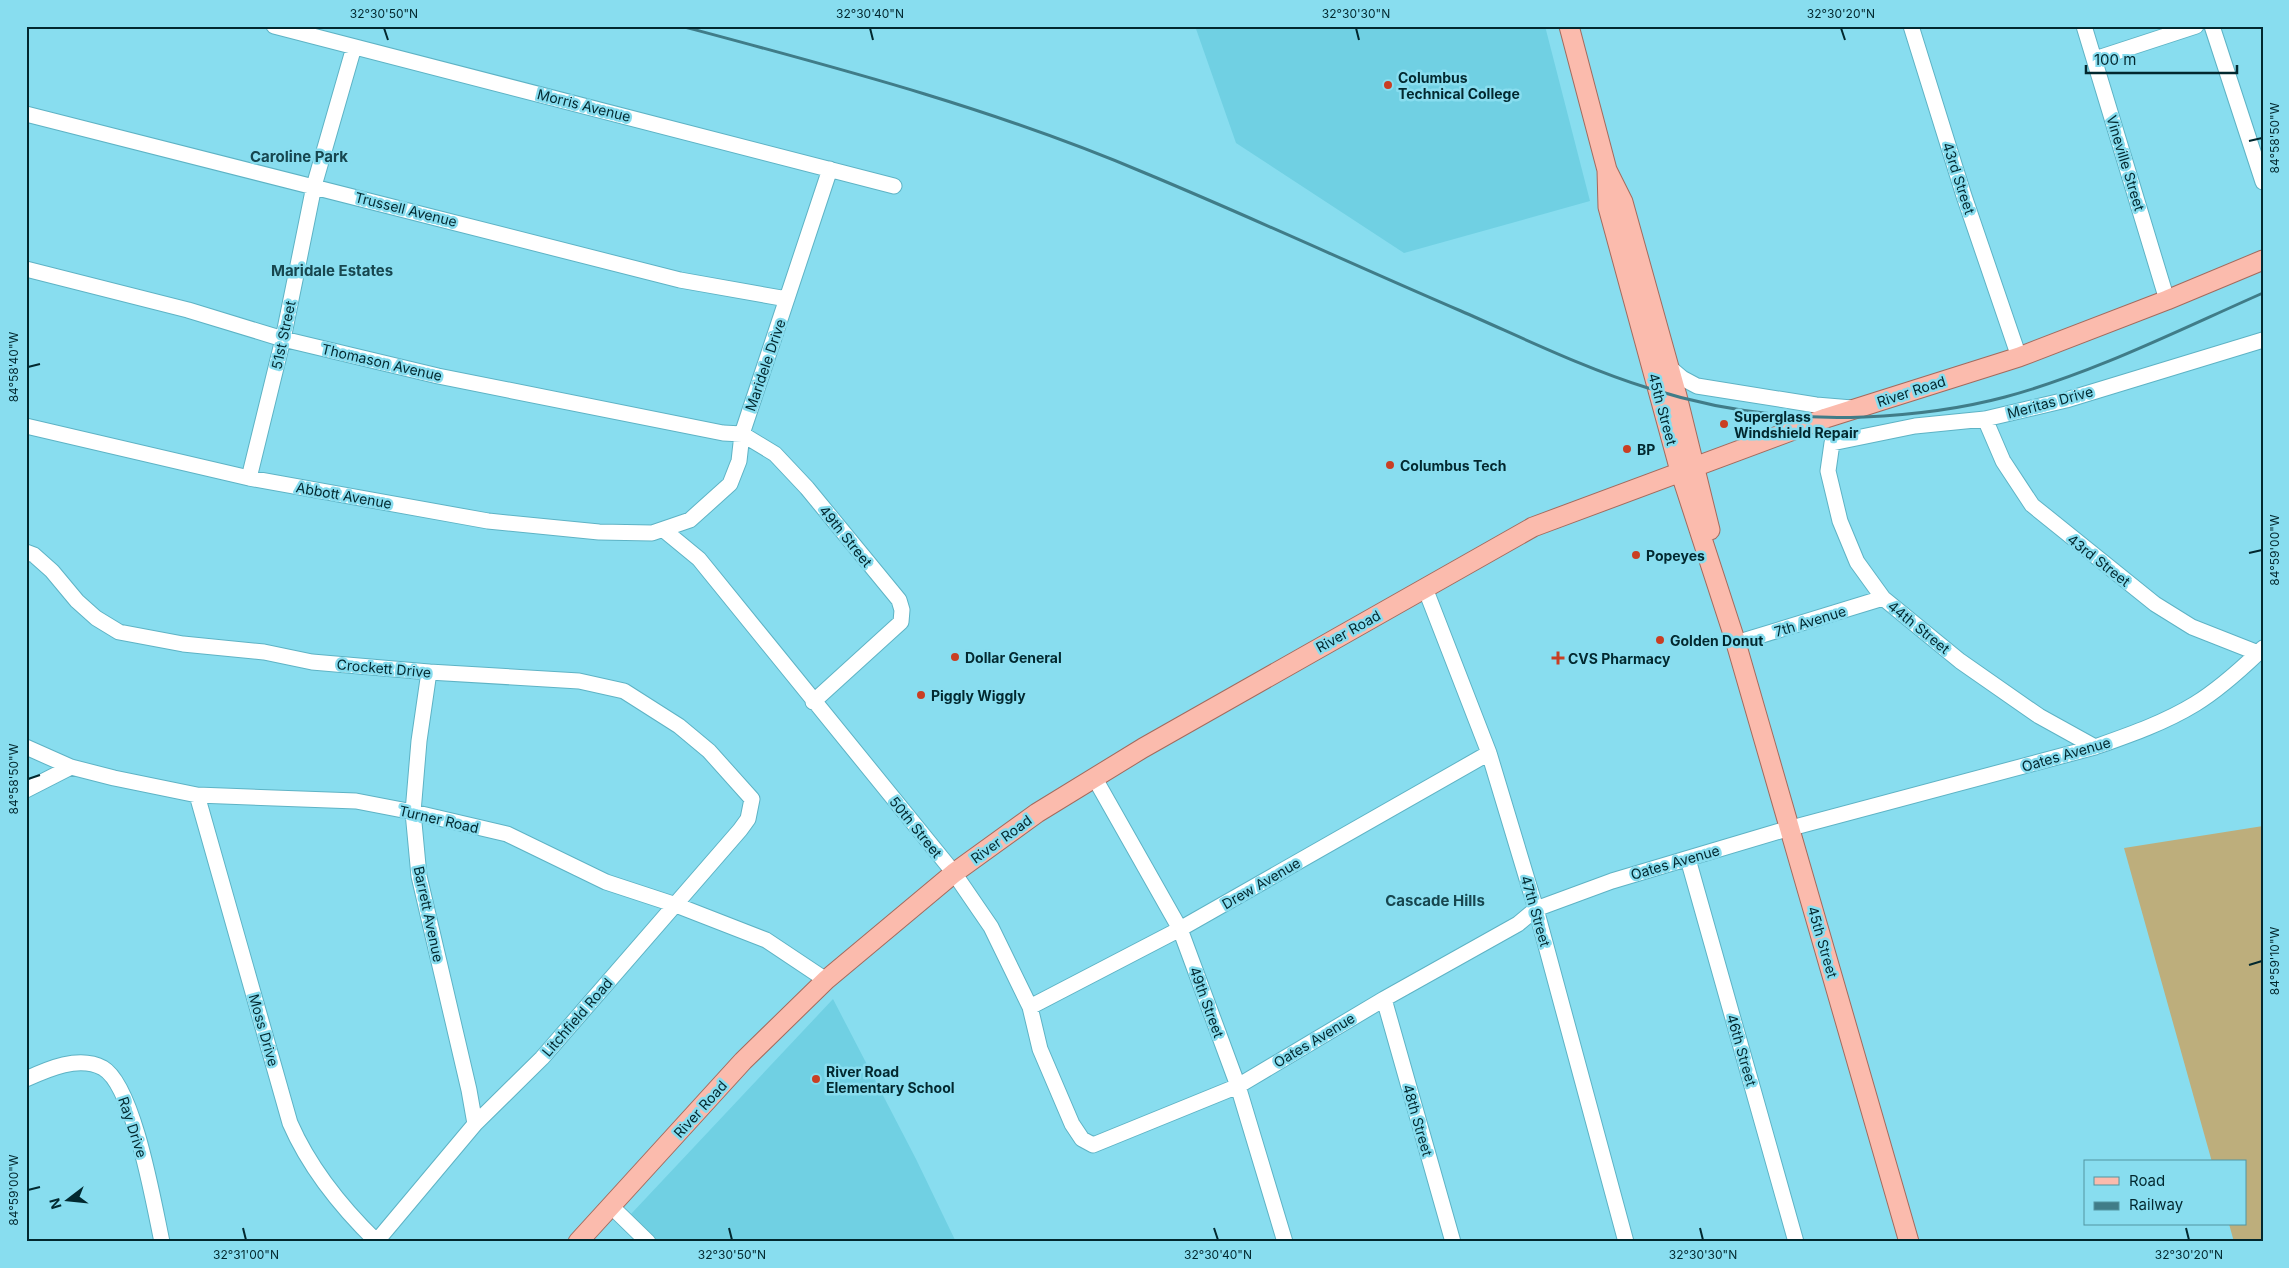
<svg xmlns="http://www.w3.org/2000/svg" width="2289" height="1268" viewBox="0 0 2289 1268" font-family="Inter,sans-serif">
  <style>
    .built { fill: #70d0e3 }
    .grass { fill: #bdae7c }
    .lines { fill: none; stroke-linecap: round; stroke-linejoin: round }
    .minor-casing { stroke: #5eb3c5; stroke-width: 17 }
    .major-casing { stroke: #a36a5d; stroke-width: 21 }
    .minor { stroke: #fff; stroke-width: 15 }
    .major { stroke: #fbbbad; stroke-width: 19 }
    .rail { stroke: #407c88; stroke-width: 3 }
    .ticks { fill: none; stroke: #02282f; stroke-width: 2 }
    .poi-dot { fill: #c93e23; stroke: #88ddef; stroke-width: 2 }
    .labels { text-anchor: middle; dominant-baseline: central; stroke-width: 5; stroke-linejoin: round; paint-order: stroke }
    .poi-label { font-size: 14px; font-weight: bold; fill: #02282f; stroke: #88ddef; text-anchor: start }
    .street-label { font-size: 14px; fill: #02282f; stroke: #88ddef }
    .neighbourhood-label { font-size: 15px; font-weight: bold; fill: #17464f; stroke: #88ddef }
    .neatline { fill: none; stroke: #02282f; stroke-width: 2 }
    .ticks-label { font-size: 12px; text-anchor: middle; fill: #02282f }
  </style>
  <rect width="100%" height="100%" fill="#88ddef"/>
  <path class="built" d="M1195,26h350l45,175 -186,52 -168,-110z
    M833,999l83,160 40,83h-298l-27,-28z"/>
  <path class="grass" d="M2263,826v416h-29l-5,-18h16v-62h-33l-88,-314z"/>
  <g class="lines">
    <defs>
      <path id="minor" d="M274,26l620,160
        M1911,26l53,170 55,161
        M2084,26l83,274
        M2212,26l51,156
        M2095,59l101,-33
        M26,114l654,166 107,19
        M26,269l162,41 95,29 155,37 285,57 19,1 33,20 32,34 92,112 3,10 -1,12 -88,80
        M1669,367l13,11 15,8 119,19 36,3
        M1985,419l18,42 29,44 123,99 37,23 66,26 5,-5
        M26,426l223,52 239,43 111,11 53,1 38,-13 40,-36 9,-23 3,-27 88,-265
        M249,478l34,-139 31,-153 40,-139
        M665,531l34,28 255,314 37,54 39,80 10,42 32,75 10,15 11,6 145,-59 146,-87 134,-75 18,-15 76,-28 168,-50 315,-84c34,-12 69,-24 100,-43 23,-14 43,-32 63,-51l5,-1
        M26,552l8,3 18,16 25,30 19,17 23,14 64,12 81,8 48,10 117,10 150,9 45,10 55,35 30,25 43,48 -4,20 -8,11 -198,228 -67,66 -99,118
        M1425,588l64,165 47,156 90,333
        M1736,643l147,-45
        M429,672l-10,69 -6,71 6,64 50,214 6,34
        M26,747l45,20 43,11 83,17 159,6 57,11 94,22 99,48 70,23 90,35 60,40
        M2095,747l-56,-31 -79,-55 -77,-63 -26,-36 -17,-41 -12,-50 4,-28 83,-17 70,-7 81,-19 197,-60
        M1094,777l86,152 58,157 47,156
        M26,790l45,-23
        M197,795l93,328c20,46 52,85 87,119
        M1688,859l108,383
        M1384,999l69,243
        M1030,1007l150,-78 309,-176
        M26,1079c22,-10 53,-24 77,-11 31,18 51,137 59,174
        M611,1206l37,36"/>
      <path id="major" d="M1569,26l38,144 16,32 54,194 33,134
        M1607,170l1,37 72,264 56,172 173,599
        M578,1242l165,-181 83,-81 128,-107 83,-60 106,-65 390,-221 293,-109 193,-61 148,-57 96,-40"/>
    </defs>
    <use href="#minor" class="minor-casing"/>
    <use href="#major" class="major-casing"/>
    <use href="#minor" class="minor"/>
    <use href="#major" class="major"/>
    <path class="rail" d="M681,26c157,42 314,83 464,147 106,44 211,93 316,138 62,27 123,57 187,77 69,22 144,32 216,29 47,-2 96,-8 141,-20 89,-24 174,-67 258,-104"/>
  </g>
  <path class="ticks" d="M384,28l4,12M870,28l3,12M1356,28l3,12M1841,28l4,12M2249,141l13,-3M28,367l12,-3M2249,553l13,-3M28,779l12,-4M2249,965l13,-4M28,1190l12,-3M243,1228l3,12M729,1228l3,12M1214,1228l4,12M1700,1228l3,12M2186,1228l3,12"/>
  <g class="poi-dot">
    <circle cx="1388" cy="85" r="5"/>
    <circle cx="1724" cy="424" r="5"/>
    <circle cx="1627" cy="449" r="5"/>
    <circle cx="1390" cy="465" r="5"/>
    <circle cx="1636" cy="555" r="5"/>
    <circle cx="1660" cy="640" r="5"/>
    <circle cx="955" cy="657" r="5"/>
    <path d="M1555.5 650.5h5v5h5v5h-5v5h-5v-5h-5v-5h5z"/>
    <circle cx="921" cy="695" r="5"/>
    <circle cx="816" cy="1079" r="5"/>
  </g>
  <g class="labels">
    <g class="poi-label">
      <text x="1398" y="77">Columbus<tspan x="1398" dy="16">Technical College</tspan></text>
      <text x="1734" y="416">Superglass<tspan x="1734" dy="16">Windshield Repair</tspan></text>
      <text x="1637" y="449">BP</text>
      <text x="1400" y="465">Columbus Tech</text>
      <text x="1646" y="555">Popeyes</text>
      <text x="1670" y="640">Golden Donut</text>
      <text x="965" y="657">Dollar General</text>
      <text x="1568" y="658">CVS Pharmacy</text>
      <text x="931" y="695">Piggly Wiggly</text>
      <text x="826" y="1071">River Road<tspan x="826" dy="16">Elementary School</tspan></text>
    </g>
    <g class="street-label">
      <text transform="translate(584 105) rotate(14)">Morris Avenue</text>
      <text transform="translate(2126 163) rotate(73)">Vineville Street</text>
      <text transform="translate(1959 178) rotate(72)">43rd Street</text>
      <text transform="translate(406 209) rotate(14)">Trussell Avenue</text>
      <text transform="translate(283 335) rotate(-78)">51st Street</text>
      <text transform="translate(382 362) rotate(13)">Thomason Avenue</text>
      <text transform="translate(765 365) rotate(-71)">Maridele Drive</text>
      <text transform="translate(1911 391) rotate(-18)">River Road</text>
      <text transform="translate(2050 402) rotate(-15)">Meritas Drive</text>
      <text transform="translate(1663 409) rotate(75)">45th Street</text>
      <text transform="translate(344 495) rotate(10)">Abbott Avenue</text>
      <text transform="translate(846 536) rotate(51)">49th Street</text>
      <text transform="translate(2099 560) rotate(38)">43rd Street</text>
      <text transform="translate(1810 621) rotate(-17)">7th Avenue</text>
      <text transform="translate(1919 627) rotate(39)">44th Street</text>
      <text transform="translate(1348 631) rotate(-29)">River Road</text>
      <text transform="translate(384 668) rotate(5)">Crockett Drive</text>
      <text transform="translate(2066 754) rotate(-16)">Oates Avenue</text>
      <text transform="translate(439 819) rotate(13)">Turner Road</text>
      <text transform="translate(916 827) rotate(51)">50th Street</text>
      <text transform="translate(1001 839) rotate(-36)">River Road</text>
      <text transform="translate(1675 862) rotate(-16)">Oates Avenue</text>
      <text transform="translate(1261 883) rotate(-30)">Drew Avenue</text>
      <text transform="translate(1536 911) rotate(74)">47th Street</text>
      <text transform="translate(429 914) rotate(78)">Barrett Avenue</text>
      <text transform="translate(1823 942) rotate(74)">45th Street</text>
      <text transform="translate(1207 1002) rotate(70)">49th Street</text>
      <text transform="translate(577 1017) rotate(-49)">Litchfield Road</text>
      <text transform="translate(264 1030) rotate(74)">Moss Drive</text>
      <text transform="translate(1314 1040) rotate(-31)">Oates Avenue</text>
      <text transform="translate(1742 1050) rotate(74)">46th Street</text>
      <text transform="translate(700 1109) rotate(-48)">River Road</text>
      <text transform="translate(1418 1120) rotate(74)">48th Street</text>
      <text transform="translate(133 1127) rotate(72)">Ray Drive</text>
    </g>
    <g class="neighbourhood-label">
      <text x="299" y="156">Caroline Park</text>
      <text x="332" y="270">Maridale Estates</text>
      <text x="1435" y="900">Cascade Hills</text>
    </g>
  </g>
  <rect width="2289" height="1268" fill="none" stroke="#88ddef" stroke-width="55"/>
  <rect x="2084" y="1160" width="162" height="65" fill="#88ddef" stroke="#5295a2"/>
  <rect x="2094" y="1177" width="25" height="8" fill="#fbbbad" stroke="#5295a2"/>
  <text x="2129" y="1186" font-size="15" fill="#02282f">Road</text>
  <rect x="2094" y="1202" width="25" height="8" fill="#407c88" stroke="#5295a2"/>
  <text x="2129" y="1210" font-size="15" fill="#02282f">Railway</text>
  <g transform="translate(68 1200) rotate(254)" stroke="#88ddef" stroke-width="4" paint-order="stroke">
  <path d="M0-4L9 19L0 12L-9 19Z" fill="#02282f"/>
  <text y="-8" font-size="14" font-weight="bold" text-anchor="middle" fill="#02282f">N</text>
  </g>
  <path d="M2086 65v8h151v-8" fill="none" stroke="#02282f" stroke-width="2.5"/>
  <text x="2094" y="65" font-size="15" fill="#02282f" stroke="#88ddef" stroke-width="4" paint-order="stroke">100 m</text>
  <rect x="28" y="28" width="2234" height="1212" class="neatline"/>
  <g class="ticks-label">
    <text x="384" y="18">32°30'50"N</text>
    <text x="870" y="18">32°30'40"N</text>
    <text x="1356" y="18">32°30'30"N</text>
    <text x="1841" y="18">32°30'20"N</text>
    <text transform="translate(2275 138) rotate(-90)" y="4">84°58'50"W</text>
    <text transform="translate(14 367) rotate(-90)" y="4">84°58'40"W</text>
    <text transform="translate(2275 550) rotate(-90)" y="4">84°59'00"W</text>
    <text transform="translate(14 779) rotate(-90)" y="4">84°58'50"W</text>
    <text transform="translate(2275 961) rotate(-90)" y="4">84°59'10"W</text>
    <text transform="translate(14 1190) rotate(-90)" y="4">84°59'00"W</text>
    <text x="246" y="1259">32°31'00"N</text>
    <text x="732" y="1259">32°30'50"N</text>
    <text x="1218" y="1259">32°30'40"N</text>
    <text x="1703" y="1259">32°30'30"N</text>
    <text x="2189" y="1259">32°30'20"N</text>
  </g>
</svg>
